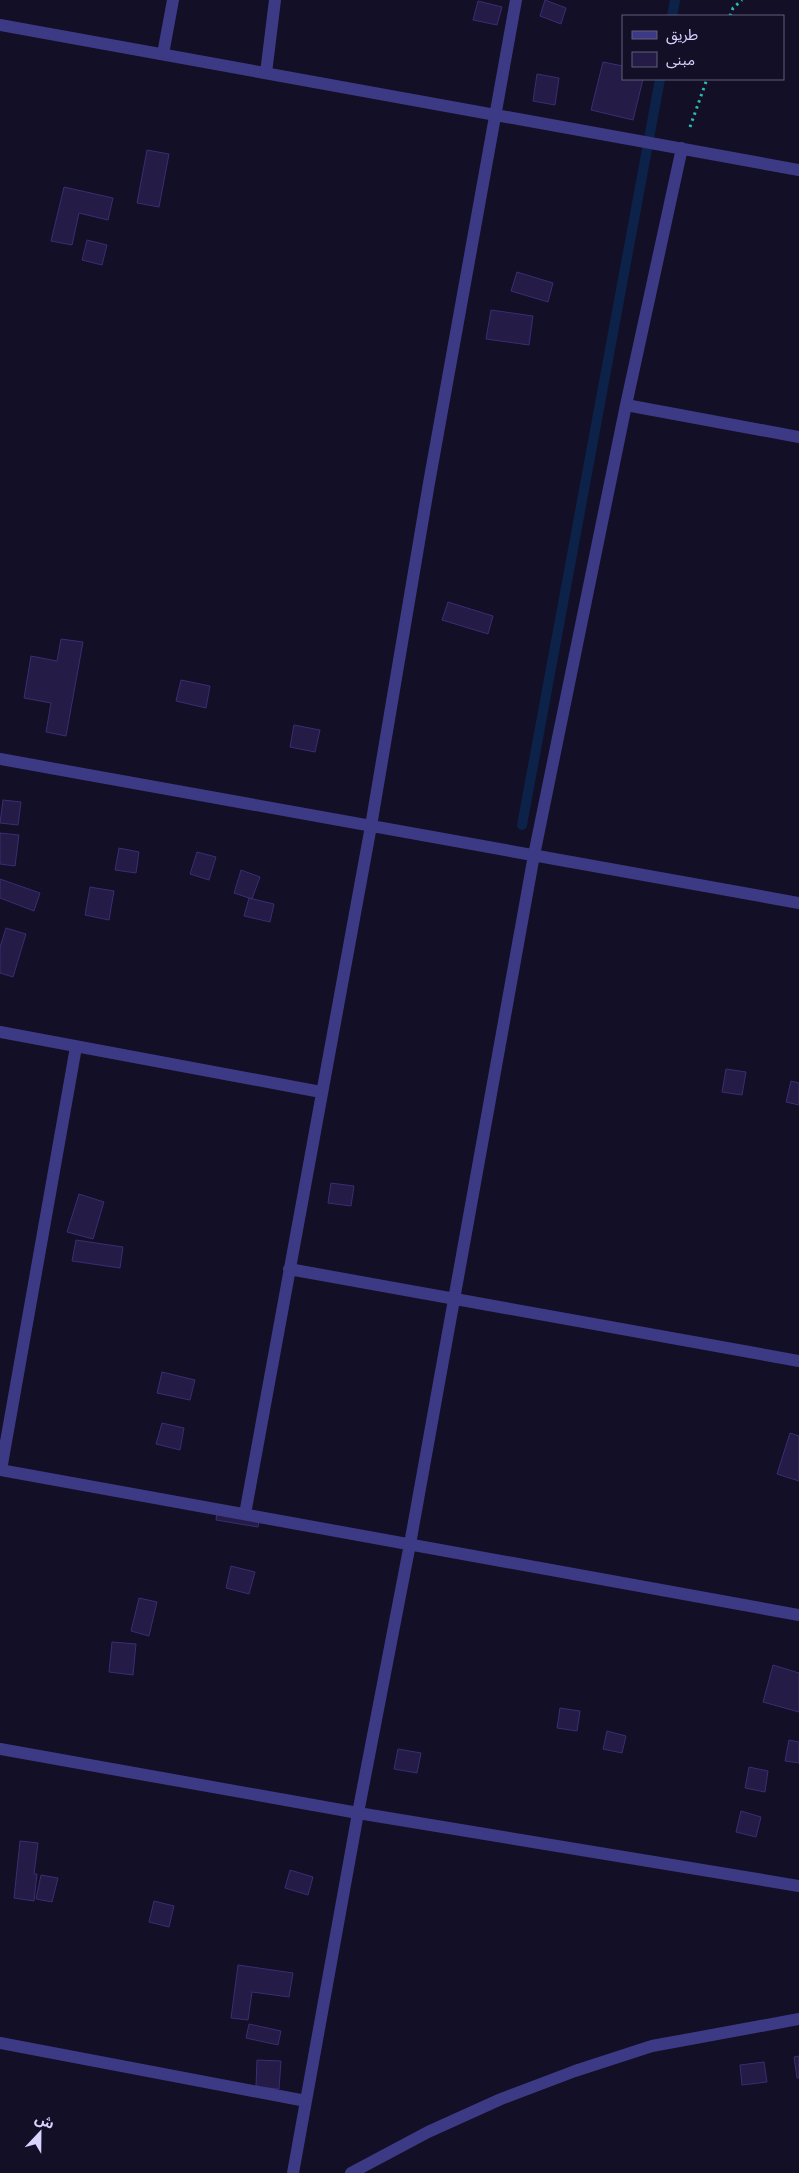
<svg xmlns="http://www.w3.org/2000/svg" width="799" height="2173" viewBox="0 0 799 2173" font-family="'Varela Round','Noto Sans Arabic',sans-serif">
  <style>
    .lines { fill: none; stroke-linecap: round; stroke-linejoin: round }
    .stream { stroke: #0c2248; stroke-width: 10 }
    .building { fill: #241b47; stroke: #3b2d73 }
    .path { stroke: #2fb8b0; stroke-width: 3; stroke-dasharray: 2.5 4; stroke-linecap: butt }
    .street { stroke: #3d3a85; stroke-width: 12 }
  </style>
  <rect width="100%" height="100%" fill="#130f26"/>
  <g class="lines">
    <path class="stream" d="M672,16l3,-16
      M522,825l138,-746"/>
  </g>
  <path class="building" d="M545,0l21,8 -5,16 -21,-8z
    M478,1l24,6 -5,18 -24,-5z
    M603,62l20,4v13h20l-10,41 -42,-10z
    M537,74l22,4 -4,27 -22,-4z
    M147,150l22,4 -10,53 -22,-4z
    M64,187l49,11 -5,22 -29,-7 -7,32 -21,-4z
    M87,240l20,5 -5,20 -20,-5z
    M517,272l36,11 -5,19 -37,-11z
    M491,310l42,6 -4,29 -43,-6z
    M448,602l45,14 -5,18 -46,-14z
    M61,639l22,3 -17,94 -20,-4 5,-29 -27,-5 7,-42 26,5z
    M181,680l29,6 -4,22 -30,-7z
    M294,725l26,5 -5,22 -25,-5z
    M3,800l18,2 -3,23 -18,-2z
    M0,833l19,2 -4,31 -15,-2z
    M119,848l20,4 -3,21 -21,-3z
    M197,852l19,5 -7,23 -19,-6z
    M241,870l19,7 -8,22 -18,-6z
    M0,879l40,14 -6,18 -34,-13z
    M90,887l24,4 -5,29 -24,-5z
    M249,898l25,6 -4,18 -26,-6z
    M6,928l20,6 -13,43 -13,-4v-26z
    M726,1069l20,3 -4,23 -20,-3z
    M791,1081l8,2v22l-13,-3z
    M331,1183l23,3 -3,20 -23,-3z
    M79,1194l25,8 -11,37 -26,-7z
    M76,1240l47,7 -3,21 -48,-7z
    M162,1372l33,8 -5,20 -33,-7z
    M162,1423l22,5 -4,22 -24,-6z
    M790,1433l9,3v45l-22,-7z
    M218,1507l42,6 -2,14 -42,-7z
    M231,1566l24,6 -6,22 -23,-6z
    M139,1598l18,4 -8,34 -18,-5z
    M112,1642l24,2 -3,31 -24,-3z
    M773,1665l26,8v39l-36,-10z
    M560,1708l20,3 -3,20 -20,-3z
    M607,1731l19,5 -4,17 -19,-4z
    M789,1740l10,2v21l-14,-2z
    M398,1749l23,4 -4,20 -23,-4z
    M749,1767l19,4 -3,21 -20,-4z
    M741,1811l20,6 -5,20 -20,-5z
    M20,1841l18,2 -4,31h3l-3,27 -20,-3z
    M290,1870l23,7 -5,18 -23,-7z
    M41,1875l17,3 -6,24 -16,-3z
    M154,1901l20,5 -5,21 -20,-5z
    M238,1965l55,8 -4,24 -37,-5 -4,28 -17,-2z
    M249,2024l32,7 -3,14 -32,-7z
    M799,2056v22h-2l-3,-21z
    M257,2060l24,1 -2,28 -23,-2z
    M764,2062l3,20 -25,3 -2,-20z"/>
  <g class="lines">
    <path class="path" d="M730,16l3,-8 9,-8
      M690,127l17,-48"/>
    <path class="street" d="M0,25l799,145
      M163,54l10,-54
      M266,73l9,-73
      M626,405l173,32
      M0,759l799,144
      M0,1032l321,60
      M289,1269l510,92
      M0,1470l799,145
      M1,1470l75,-423
      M245,1514l126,-688 58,-343 87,-483
      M0,1749l358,64 441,73
      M0,2043l306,58
      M293,2173l65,-360 52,-269 124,-689 92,-450 56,-257
      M351,2173l77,-41 73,-33 74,-28 77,-25 147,-27"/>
  </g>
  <rect x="622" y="15" width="162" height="65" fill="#130f26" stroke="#625e7d"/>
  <rect x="632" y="31" width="25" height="8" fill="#3d3a85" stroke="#625e7d"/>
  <text x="666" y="40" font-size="15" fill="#d9d4ff">طريق</text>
  <rect x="632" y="52" width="25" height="15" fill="#241b47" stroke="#625e7d"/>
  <text x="666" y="65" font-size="15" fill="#d9d4ff">مبنى</text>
  <g transform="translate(40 2133) rotate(22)" stroke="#130f26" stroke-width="4" paint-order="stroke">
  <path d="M0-4L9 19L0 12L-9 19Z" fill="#d9d4ff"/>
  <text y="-8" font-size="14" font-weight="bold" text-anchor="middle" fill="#d9d4ff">ش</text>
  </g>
</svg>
